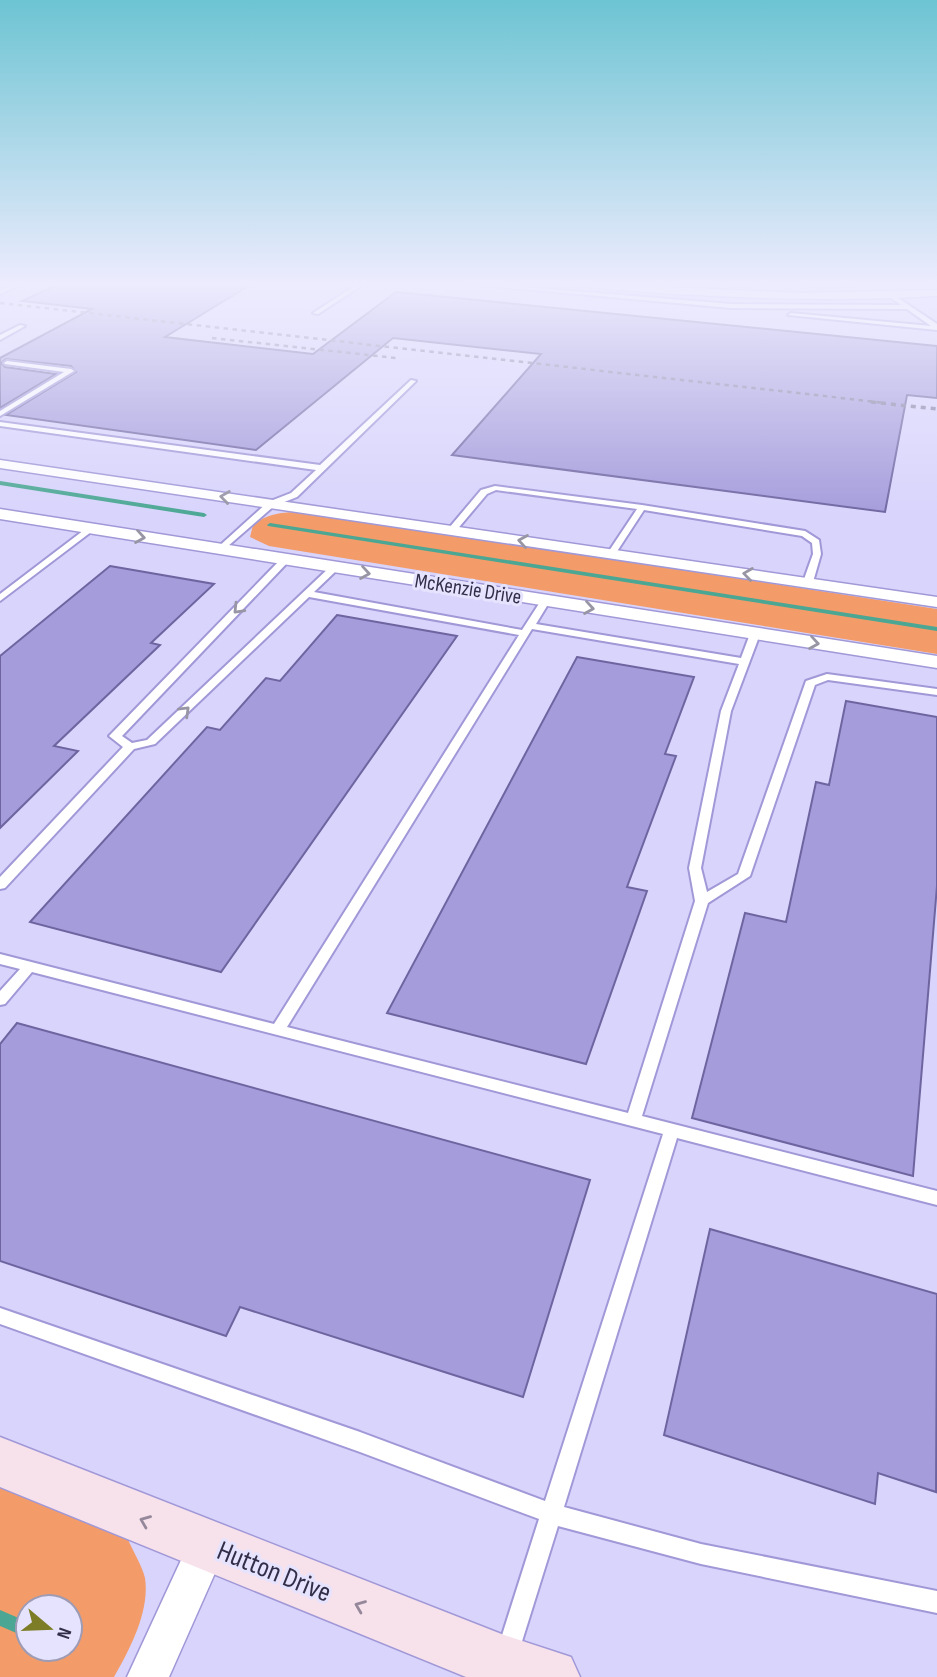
<svg xmlns="http://www.w3.org/2000/svg" width="937" height="1677" viewBox="0 0 937 1677" font-family="'Sofia Sans Condensed',sans-serif">
  <style>
    .green { fill: #f39c69; fill-rule: evenodd }
    .lines { fill: none; stroke-linecap: round; stroke-linejoin: round }
    .stream { fill: #4ba793; fill-rule: evenodd }
    .building { fill: #a49cdb; stroke: #6e65a0; stroke-width: 2 }
    .lane-casing { stroke: #a098d7; stroke-width: 4 }
    .street-casing { stroke: #a098d7; stroke-width: 3 }
    .secondary-casing { stroke: #a098d7; stroke-width: 3 }
    .lane { fill: #fff; fill-rule: evenodd }
    .street { fill: #fff; fill-rule: evenodd }
    .secondary { fill: #f7e2ec; fill-rule: evenodd }
    .rail-far1 { stroke: #807c9d; stroke-width: 2.5; stroke-dasharray: 4.5 4.5; stroke-linecap: butt }
    .rail { stroke: #807c9d; stroke-width: 3.5; stroke-dasharray: 5 5; stroke-linecap: butt }
    .oneway { stroke: #9896a4 }
    .oneway2 { stroke: #94889a }
    .labels { text-anchor: middle; dominant-baseline: central; stroke-width: 6; stroke-linejoin: round; paint-order: stroke }
    .far-street-label { font-size: 21px; fill: #322e48; stroke: #e6e3fe }
    .near-street-label { font-size: 28px; fill: #322e48; stroke: #e6e3fe }
  </style>
  <rect width="100%" height="100%" fill="#d8d4fc"/>
  <path class="green" d="M306,512l631,97v45l-668,-108 -19,-9 3,-12c16,-13 33,-13 53,-13z
    M0,1487l127,50c5,13 15,28 18,41 5,33 -15,71 -31,99h-114zM28,1607h42v42h-42z"/>
  <g class="lines">
    <path class="stream" d="M690,282h12l47,5 -2,1z
      M0,481l204,32 3,2 -3,2 -204,-32z
      M270,523l667,104v4l-669,-105 -1,-1z
      M0,1610l28,12v16l-28,-12z"/>
  </g>
  <path class="building" d="M63,282h192l-90,55 148,17 83,-62 541,54v52l-30,-3 -22,117 -433,-57 89,-101 -148,-16 -137,112 -250,-35 70,-43 -5,-6 -65,-7 -5,4 4,4 51,7 -56,34v-50l92,-49 -70,-8z
    M110,566l104,18 -63,59 9,2 -106,101 24,5 -78,77v-172z
    M337,615l120,21 -236,336 -191,-50 177,-195 13,3 46,-52 14,3z
    M577,657l117,20 -29,77 11,2 -49,131 20,4 -61,173 -199,-51z
    M846,701l91,16v169l-24,290 -221,-58 53,-205 41,9 30,-140 13,3z
    M17,1023l573,157 -67,217 -283,-90 -14,29 -226,-75v-217z
    M710,1229l227,65 -1,198 -58,-19 -3,31 -211,-69z"/>
  <g class="lines">
    <defs>
      <path id="lane" d="M19,282h7l-26,12v-4z
        M288,282h7l-3,2z
        M361,282h6l-49,32 -5,-1z
        M444,282h20l267,22 170,1 -11,-8 2,-3 45,30v6l-149,-15 3,-2 140,13 -24,-17 -176,-1z
        M926,282h6l2,2 -5,1z
        M20,325l5,1 -25,14v-5z
        M7,361l64,8 3,2 -74,45v-5l64,-39 -59,-8 -1,-1z
        M411,380l5,1 -119,116 -23,9 -54,47 -3,-1v-4l51,-46 23,-9 25,-23 -316,-44v-4l320,43z
        M495,486l147,19 163,26 14,9 2,14 -8,28 -5,3 -3,-1 -2,-2 10,-28 -1,-11 -10,-7 -158,-26 -30,46 -3,1 -4,-3 30,-45 -141,-19 -9,4 -32,38h-6v-4l32,-38z
        M88,527l7,2 -95,72v-7z
        M285,557l4,3 -1,2 -166,174 10,7 15,-3 184,-174h6v4l-23,22 208,38 20,-31 3,-1 5,3 -14,23 205,34 9,-24 5,-3 3,1 2,2 -29,77 -30,157 6,24 31,-18 68,-193 21,-7 110,15v6l-109,-15 -13,5 -65,191 -42,27 -66,213 295,75v14l-260,-67 -113,369 137,37 236,47v22l-236,-49 -143,-38 -39,125 -3,8 -8,3 -8,-3 -3,-8 42,-132 -179,-67 -360,-128v-16l360,124 185,69 118,-367 -631,-162 -27,32 -5,1v-14l20,-22 -20,-5v-10l274,70 245,-389 -210,-38 -154,147 -21,5 -129,139 -5,1v-12l123,-130 -14,-11 2,-2 171,-176zM532,629l207,35 -18,47 -32,157 6,33 -67,212 -341,-86z"/>
      <path id="street" d="M562,282l236,11 139,-3v6c-124,7 -247,1 -370,-11z
        M798,282h56l1,1 -5,3 -47,-1z
        M0,460l937,137v10l-937,-139z
        M0,509l937,147v12l-937,-149z
        M208,1527l14,5 5,14 -58,131h-42l67,-145z"/>
      <path id="secondary" d="M0,1437l504,198 67,22 9,20h-114l-466,-190z"/>
    </defs>
    <use href="#lane" class="lane-casing"/>
    <use href="#street" class="street-casing"/>
    <use href="#secondary" class="secondary-casing"/>
    <use href="#lane" class="lane"/>
    <use href="#street" class="street"/>
    <use href="#secondary" class="secondary"/>
    <path class="rail-far1" d="M0,303l886,100
      M212,338l184,20"/>
    <path class="rail" d="M871,402l66,7"/>
  </g>
  <defs><path id="oneway-chevron" d="M-2-3.5L2.5 0L-2 3.5" fill="none" stroke-width="1.6" stroke-linecap="round" stroke-linejoin="round" transform="scale(1.75)"/></defs>
  <g class="oneway">
    <use href="#oneway-chevron" transform="translate(225 497) rotate(-172)"/>
    <use href="#oneway-chevron" transform="translate(140 537) rotate(9)"/>
    <use href="#oneway-chevron" transform="translate(523 541) rotate(-171)"/>
    <use href="#oneway-chevron" transform="translate(365 573) rotate(9)"/>
    <use href="#oneway-chevron" transform="translate(748 574) rotate(-172)"/>
    <use href="#oneway-chevron" transform="translate(589 608) rotate(9)"/>
    <use href="#oneway-chevron" transform="translate(238 609) rotate(134)"/>
    <use href="#oneway-chevron" transform="translate(814 643) rotate(9)"/>
    <use href="#oneway-chevron" transform="translate(185 711) rotate(-44)"/>
  </g>
  <g class="oneway2">
    <use href="#oneway-chevron" transform="translate(145 1521) rotate(-158)"/>
    <use href="#oneway-chevron" transform="translate(360 1606) rotate(-158)"/>
  </g>
  <linearGradient id="sky" x2="0" y2="1"><stop stop-color="#6dc4d3"/><stop offset="0.55" stop-color="#edecfe"/><stop offset="1" stop-color="#edecfe" stop-opacity="0"/></linearGradient>
  <rect width="937" height="517" fill="url(#sky)"/>
  <g class="labels">
    <g class="far-street-label">
      <text transform="translate(468 589) rotate(9)">McKenzie Drive</text>
    </g>
    <g class="near-street-label">
      <text transform="translate(274 1572) rotate(22)">Hutton Drive</text>
    </g>
  </g>
  <g transform="translate(49 1628) rotate(109)"><circle r="33" fill="#e6e3fe" stroke="#9e9bb5" stroke-width="2"/>
  <path d="M0-5L12 26L0 18L-12 26Z" fill="#7c7d26"/>
  <text y="-10" font-size="19" font-weight="bold" text-anchor="middle" fill="#322e48">N</text>
  </g>
</svg>
